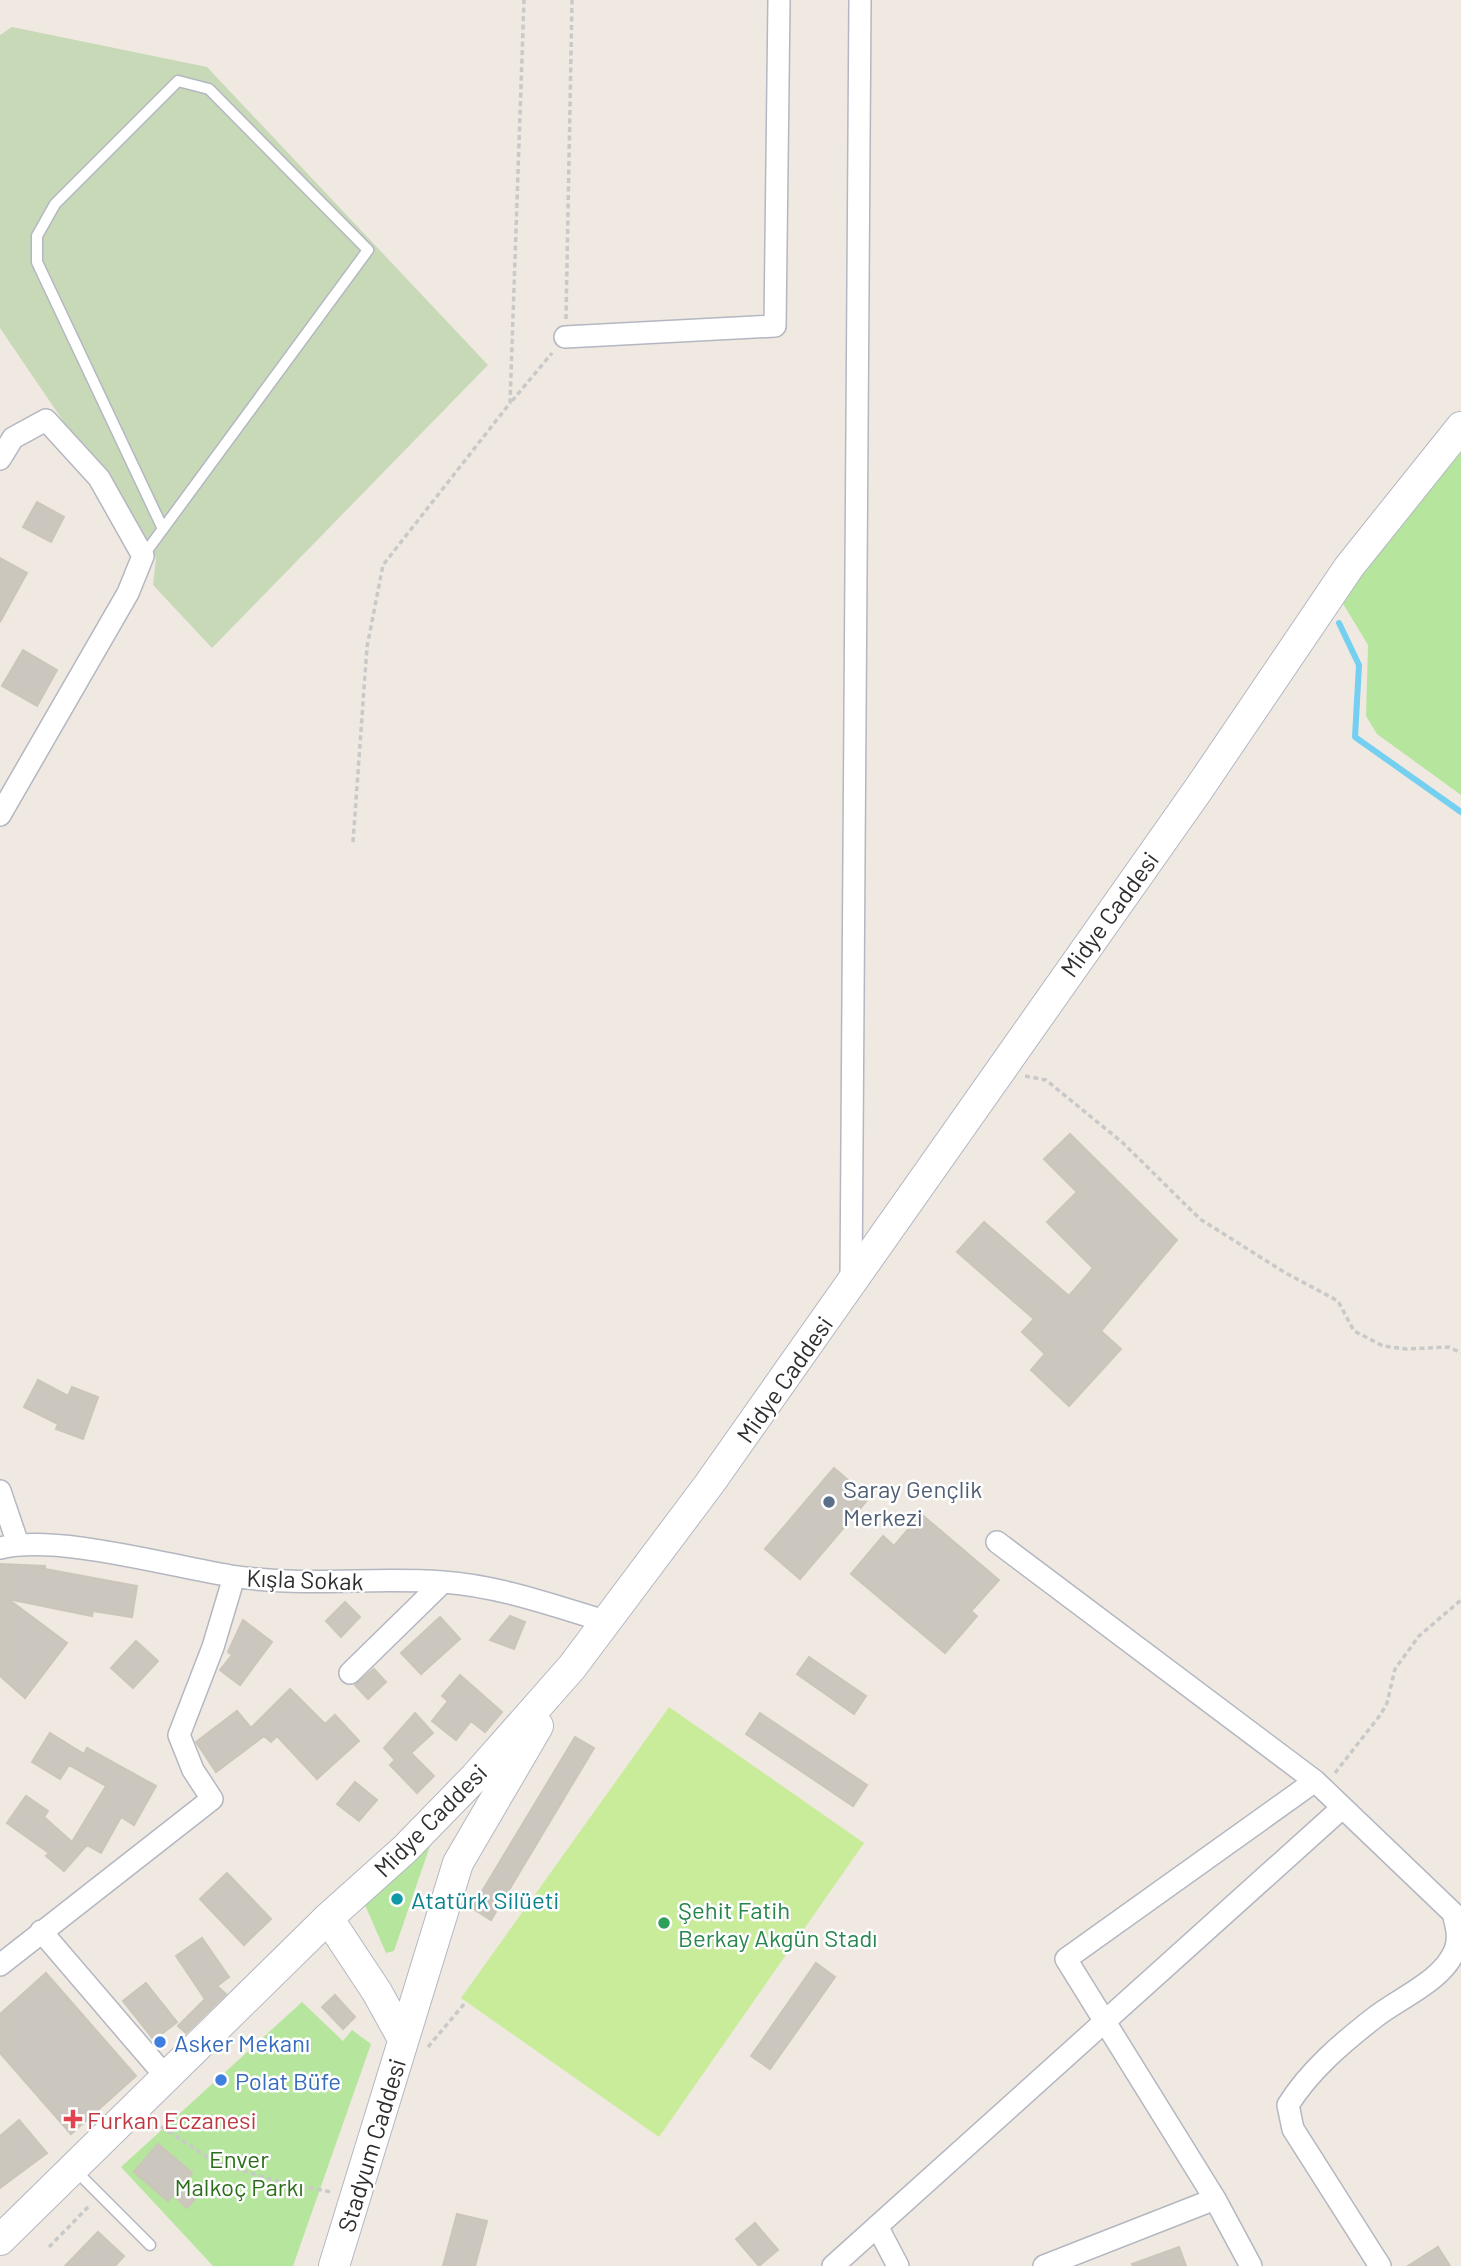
<svg xmlns="http://www.w3.org/2000/svg" width="1461" height="2266" viewBox="0 0 1461 2266" font-family="Barlow,sans-serif">
  <style>
    .green { fill: #b6e59e }
    .cemetery { fill: #c8d9b8 }
    .pitch { fill: #c9ec9a }
    .lines { fill: none; stroke-linecap: round; stroke-linejoin: round }
    .stream { stroke: #75cff0; stroke-width: 6 }
    .building { fill: #cbc7bf; stroke: #cbc5ba; stroke-width: 2 }
    .lane-casing { stroke: #b4b7c1; stroke-width: 13 }
    .street-casing { stroke: #b4b7c1; stroke-width: 24 }
    .secondary-casing { stroke: #b4b7c1; stroke-width: 32 }
    .path { stroke: #c9c9c9; stroke-width: 3.5; stroke-dasharray: 5 3.5; stroke-linecap: butt }
    .lane { stroke: #fff; stroke-width: 10 }
    .street { stroke: #fff; stroke-width: 21 }
    .secondary { stroke: #fff; stroke-width: 30 }
    .service-dot { fill: #5c6f8a; stroke: #fff; stroke-width: 2.5 }
    .culture-dot { fill: #0f9aa8; stroke: #fff; stroke-width: 2.5 }
    .leisure-dot { fill: #2e9e5b; stroke: #fff; stroke-width: 2.5 }
    .shop-dot { fill: #3f7fe0; stroke: #fff; stroke-width: 2.5 }
    .health-dot { fill: #e0444e; stroke: #fff; stroke-width: 2.5 }
    .labels { text-anchor: middle; dominant-baseline: central; stroke-width: 5; stroke-linejoin: round; paint-order: stroke }
    .street-label { font-size: 24px; fill: #2e2e2e; stroke: #fff }
    .service-label { font-size: 24px; fill: #4e5e75; stroke: #fff; text-anchor: start }
    .culture-label { font-size: 24px; fill: #0d838f; stroke: #fff; text-anchor: start }
    .leisure-label { font-size: 24px; fill: #27864d; stroke: #fff; text-anchor: start }
    .shop-label { font-size: 24px; fill: #366cbe; stroke: #fff; text-anchor: start }
    .health-label { font-size: 24px; fill: #be3a42; stroke: #fff; text-anchor: start }
    .park-label { font-size: 24px; fill: #2c6e1b; stroke: #fff }
  </style>
  <rect width="100%" height="100%" fill="#efe9e1"/>
  <path class="green" d="M1461,440v355l-84,-61 -11,-18 2,-71 -29,-48z
    M429,1839l3,1 -38,111 -8,2 -21,-48z
    M302,2002l41,39 9,-11 19,14 -78,222h-80l-92,-99z"/>
  <path class="cemetery" d="M12,27l195,40 281,298 -276,283 -59,-63 3,-27 -156,-230v-293z"/>
  <path class="pitch" d="M669,1707l195,136 -205,294 -198,-139z"/>
  <g class="lines">
    <path class="stream" d="M1339,623l20,42 -4,72 106,75"/>
  </g>
  <path class="building" d="M37,502l27,15 -13,25 -28,-15z
    M0,558l27,15 -27,49z
    M23,650l34,20 -20,36 -35,-20z
    M1070,1134l107,106 -76,91 20,18 -52,57 -38,-36 14,-16 -23,-22 12,-13 -77,-67 27,-30 85,74 24,-28 -46,-46 30,-30 -33,-33z
    M38,1380l30,16 4,-9 26,10 -15,42 -27,-10 2,-5 -34,-17z
    M834,1468l35,30 -69,81 -35,-30z
    M921,1514l78,66 -28,31 6,5 -32,37 -94,-79 32,-38 11,10z
    M0,1564l45,2v3l92,17 -5,31 -39,-6 -1,5 -84,-17 59,44 -42,55 -25,-22z
    M345,1602l15,15 -19,20 -15,-16z
    M510,1616l15,6 -11,27 -24,-9z
    M440,1617l20,22 -39,35 -20,-21z
    M243,1620l29,22 -32,43 -20,-15 12,-15 -4,-3z
    M136,1641l22,20 -25,27 -22,-20z
    M809,1657l57,39 -12,18 -57,-40z
    M374,1669l12,13 -18,17 -13,-14z
    M460,1675l42,37 -17,20 -14,-11 -15,19 -24,-19 16,-20 -6,-5z
    M290,1689l35,35 10,-9 24,26 -42,38 -40,-43 -6,6 -7,-6 -48,36 -20,-30 41,-31 14,17z
    M415,1713l18,20 -22,20 23,23 -17,17 -27,-28 5,-5 -11,-12z
    M760,1713l107,72 -14,21 -107,-72z
    M50,1733l34,21 3,-6 69,38 -22,39 -13,-8 -20,36 -14,-8 -23,26 -18,-15 3,-3 -42,-30 19,-27 22,15 -4,6 28,25 34,-56 -37,-21 -9,14 -28,-17z
    M575,1737l19,11 -103,172 -19,-12z
    M355,1782l22,18 -18,21 -22,-17z
    M227,1873l44,46 -27,26 -44,-46z
    M202,1938l27,39 -12,9 9,8 -40,39 -8,-7 27,-27 -29,-43z
    M816,1963l19,14 -65,92 -19,-13z
    M46,1973l90,103 -65,58 -71,-81v-39z
    M146,1983l31,39 -23,18 -31,-39z
    M335,1995l20,22 -12,12 -21,-22z
    M19,2120l28,33 -47,35v-52z
    M158,2144l34,29 -5,7 14,12 -14,16 -14,-13 -5,6 -34,-29z
    M457,2214l30,7 -12,45h-32z
    M755,2223l23,27 -19,16 -23,-27z
    M98,2232l26,24 -9,10h-50z
    M1179,2247l7,19h-53l-1,-2z
    M1438,2247l12,19h-42z"/>
  <g class="lines">
    <defs>
      <path id="lane" d="M143,556l225,-306 -159,-161 -31,-8 -123,123 -18,32v26l126,267
        M74,2169l76,76"/>
      <path id="street" d="M565,337l210,-11 4,-326
        M0,459l13,-21 33,-18 53,58 44,78 -15,37 -128,222
        M851,1284l9,-1284
        M0,1491l18,53
        M997,1542l318,239 138,132c3,12 7,24 2,37 -12,31 -56,48 -81,68 -32,25 -64,52 -86,87l5,24 87,137
        M0,1548c58,-14 169,18 231,28 70,11 142,1 212,6 57,4 111,24 165,40
        M350,1673l93,-91
        M41,1931l126,147
        M0,1965l212,-166 -19,-29 -14,-35 34,-88 21,-70
        M877,2226l21,40
        M833,2266l509,-458
        M1044,2266l171,-67
        M1251,2266l-36,-67 -149,-240 249,-178"/>
      <path id="secondary" d="M328,1918l49,74 26,47
        M0,2240l328,-322 77,-69 70,-72 97,-110 138,-184 488,-693 151,-223 112,-140
        M334,2266l124,-403 80,-137"/>
    </defs>
    <use href="#lane" class="lane-casing"/>
    <use href="#street" class="street-casing"/>
    <use href="#secondary" class="secondary-casing"/>
    <path class="path" d="M566,319l6,-319
      M512,401l40,-48
      M353,842l14,-195 16,-82 127,-162 14,-403
      M1025,1076l21,4 77,63 77,76 84,53 54,29 16,30 29,15 23,3 43,-2 12,6
      M1335,1773l46,-59 6,-11 8,-34 24,-33 42,-36
      M428,2047l37,-44
      M154,2122l61,40 68,21 49,9
      M49,2247l40,-41"/>
    <use href="#lane" class="lane"/>
    <use href="#street" class="street"/>
    <use href="#secondary" class="secondary"/>
  </g>
  <circle class="service-dot" cx="829" cy="1502" r="7"/>
  <circle class="culture-dot" cx="397" cy="1899" r="7"/>
  <circle class="leisure-dot" cx="664" cy="1923" r="7"/>
  <g class="shop-dot">
    <circle cx="160" cy="2042" r="7"/>
    <circle cx="221" cy="2080" r="7"/>
  </g>
  <path class="health-dot" d="M69.5 2108.5h7v7h7v7h-7v7h-7v-7h-7v-7h7z"/>
  <g class="labels">
    <g class="street-label">
      <text transform="translate(1109 914) rotate(-54)">Midye Caddesi</text>
      <text transform="translate(784 1379) rotate(-55)">Midye Caddesi</text>
      <text transform="translate(305 1579) rotate(2)">Kışla Sokak</text>
      <text transform="translate(430 1820) rotate(-45)">Midye Caddesi</text>
      <text transform="translate(371 2145) rotate(-73)">Stadyum Caddesi</text>
    </g>
    <g class="service-label">
      <text x="843" y="1488">Saray Gençlik<tspan x="843" dy="28">Merkezi</tspan></text>
    </g>
    <g class="culture-label">
      <text x="411" y="1899">Atatürk Silüeti</text>
    </g>
    <g class="leisure-label">
      <text x="678" y="1909">Şehit Fatih<tspan x="678" dy="28">Berkay Akgün Stadı</tspan></text>
    </g>
    <g class="shop-label">
      <text x="174" y="2042">Asker Mekanı</text>
      <text x="235" y="2080">Polat Büfe</text>
    </g>
    <g class="health-label">
      <text x="87" y="2119">Furkan Eczanesi</text>
    </g>
    <g class="park-label">
      <text x="239" y="2158">Enver<tspan x="239" dy="28">Malkoç Parkı</tspan></text>
    </g>
  </g>
</svg>
